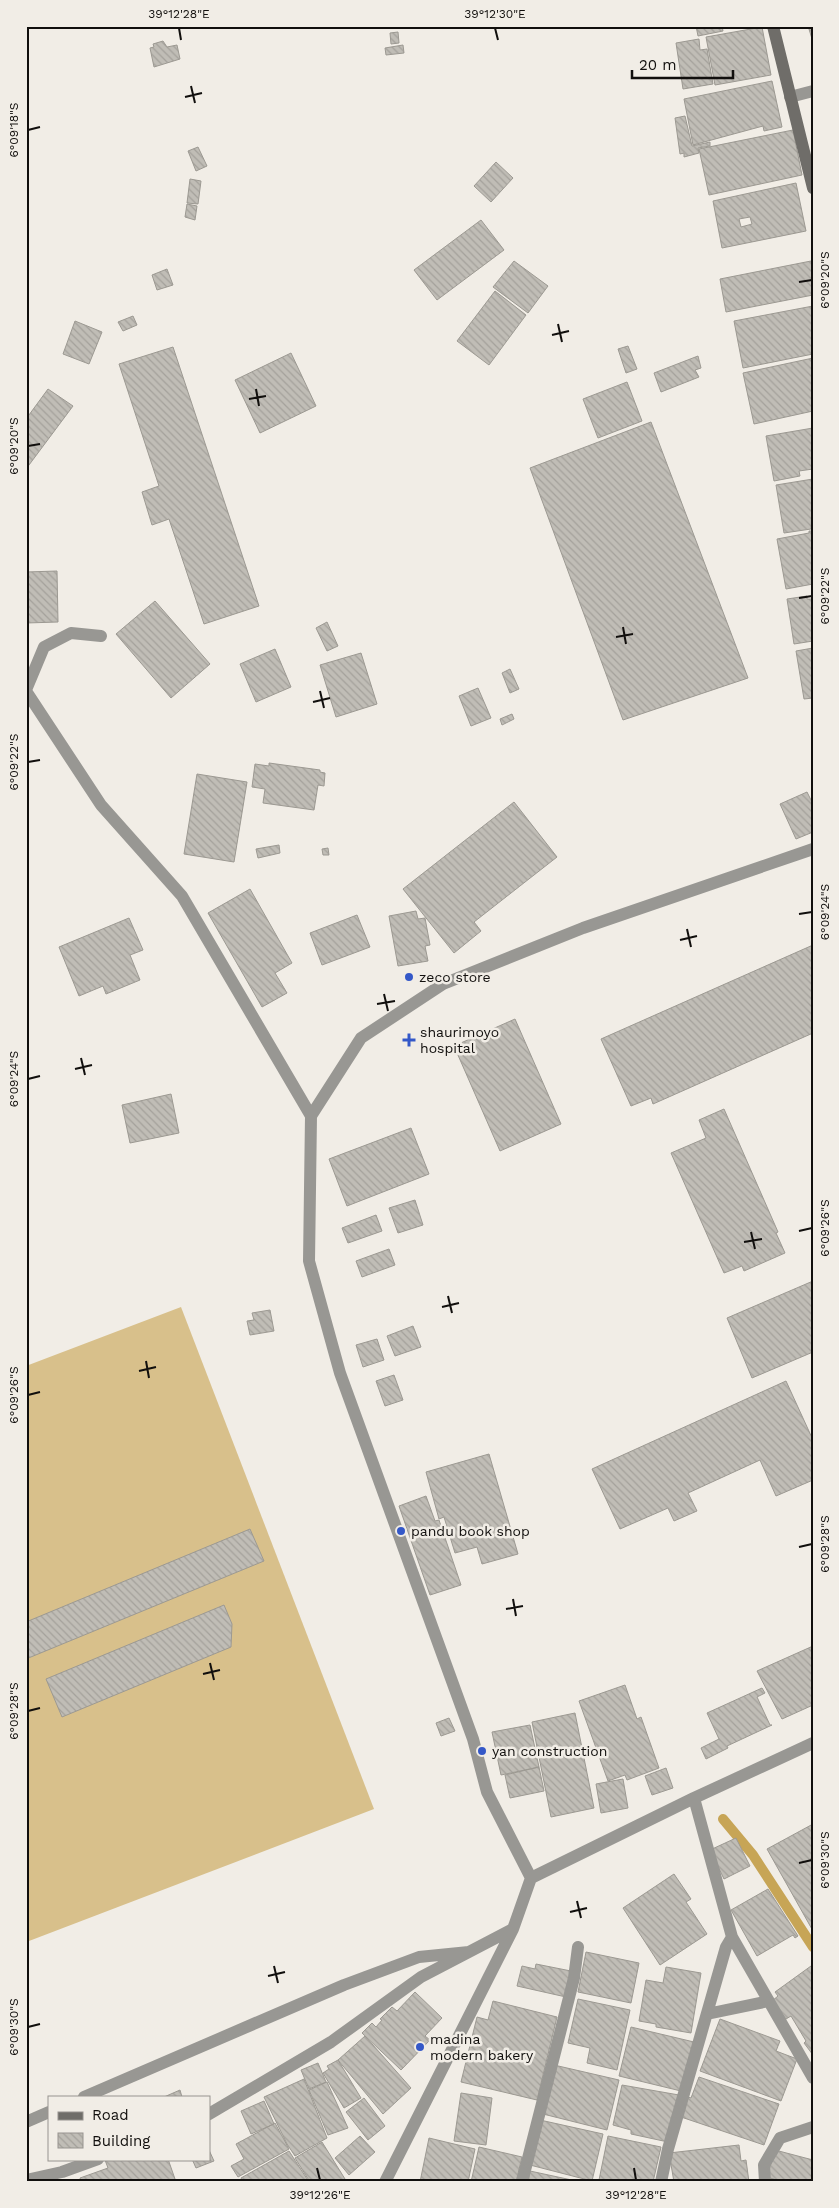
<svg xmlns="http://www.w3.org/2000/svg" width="839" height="2208" viewBox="0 0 839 2208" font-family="'Work Sans',sans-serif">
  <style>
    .pitch { fill: #d8c08b }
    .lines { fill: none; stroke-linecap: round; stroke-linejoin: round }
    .stream { stroke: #c7a556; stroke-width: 10 }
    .building { fill: url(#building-back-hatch); stroke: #9c9992; fill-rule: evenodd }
    .street { stroke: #989793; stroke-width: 12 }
    .secondary { stroke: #6f6d69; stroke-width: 12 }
    .ticks { fill: none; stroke: #110f0d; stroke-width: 2 }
    .poi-dot { fill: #3458c8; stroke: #f1ede6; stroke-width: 2 }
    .labels { text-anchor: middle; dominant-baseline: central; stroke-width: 5; stroke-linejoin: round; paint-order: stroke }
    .poi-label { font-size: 14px; fill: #110f0d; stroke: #f1ede6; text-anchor: start }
    .neatline { fill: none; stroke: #110f0d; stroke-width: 2 }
    .ticks-label { font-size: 12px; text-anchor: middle; fill: #110f0d }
  </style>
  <defs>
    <pattern id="building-back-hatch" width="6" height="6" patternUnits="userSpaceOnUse" patternTransform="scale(1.25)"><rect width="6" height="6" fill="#c0bdb6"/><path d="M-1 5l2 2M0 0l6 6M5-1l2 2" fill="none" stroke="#a4a19b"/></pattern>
  </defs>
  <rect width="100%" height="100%" fill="#f1ede6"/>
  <path class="pitch" d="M181,1307l193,502 -345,132 -3,-8v-567z"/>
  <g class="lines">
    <path class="stream" d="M723,1819l30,36 60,92"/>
  </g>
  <path class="building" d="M696,26h26l1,5 -25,5z
    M808,26h5v16z
    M762,27l9,48 -56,10 -9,-48z
    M398,32l1,11 -8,1 -1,-11z
    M699,39l1,11 7,-1 6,35 -30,5 -7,-46z
    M163,41l4,6 10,-2 3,14 -26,8 -4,-19 4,-1 -1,-3z
    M403,45l1,8 -18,2 -1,-7z
    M772,81l10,46 -18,4 -1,-5 -70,19 -9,-46z
    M685,116l7,30 18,-4v4l-12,2 1,5 -15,4v-4l-4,1 -5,-36z
    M793,130l9,45 -93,20 -10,-46z
    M198,147l9,19 -11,5 -8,-20z
    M496,162l17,16 -22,24 -17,-16z
    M190,179l11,2 -3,23 -11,-1z
    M796,183l10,48 -84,17 -9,-47zM750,217l2,7 -11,3 -2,-8z
    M187,204l10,2 -2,14 -10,-3z
    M481,220l23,30 -67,50 -23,-30z
    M514,261l34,25 -20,27 -35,-26z
    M811,261l2,7v27l-87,17 -6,-33z
    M167,269l6,16 -16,5 -5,-15z
    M495,291l31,24 -37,50 -32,-24z
    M813,306v48l-70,14 -9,-47z
    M133,316l4,9 -14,6 -5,-9z
    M75,321l27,11 -13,32 -26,-10z
    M628,346l9,23 -11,4 -8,-24z
    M173,347l86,259 -55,18 -35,-105 -17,6 -10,-33 17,-6 -40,-122z
    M291,353l25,53 -56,27 -25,-53z
    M698,356l3,12 -6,2 4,7 -38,15 -7,-19z
    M813,358v53l-59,13 -11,-51z
    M627,382l15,39 -44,17 -15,-39z
    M48,389l25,17 -47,63v-50z
    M651,422l97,256 -125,42 -93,-252z
    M813,428v41l-14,2 1,5 -26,5 -8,-45z
    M813,479l-2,50 -27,4 -8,-48z
    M809,531h4v53l-27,5 -9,-50 32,-6z
    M57,571l1,51 -32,1v-51z
    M807,596v3h6v42l-19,3 -7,-45z
    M155,601l55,63 -39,34 -55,-64z
    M327,622l11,24 -11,5 -11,-23z
    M813,648v50l-9,1 -8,-48z
    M275,649l16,38 -35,15 -16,-38z
    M361,653l16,51 -41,13 -16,-52z
    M510,669l9,20 -9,4 -8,-20z
    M478,688l13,30 -20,8 -12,-30z
    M512,714l2,5 -12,6 -2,-6z
    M269,763l51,7v2l5,1 -1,13 -6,-1 -4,25 -51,-7 2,-14 -13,-2 3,-23 14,2z
    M197,774l50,8 -13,80 -50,-8z
    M807,792l6,12v28l-17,7 -16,-35z
    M514,802l43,55 -83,65 7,9 -27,22 -51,-64z
    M279,845l1,8 -22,5 -2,-9z
    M328,848l1,7h-6l-1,-6z
    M250,889l42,74 -17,10 12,20 -25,14 -54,-94z
    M416,911l2,8 7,-1 5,27 -5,1 3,15 -30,5 -9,-50z
    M357,915l13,32 -48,18 -12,-32z
    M129,918l14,32 -13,5 10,25 -34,14 -3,-8 -24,10 -20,-49z
    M813,945v88l-160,71 -2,-6 -20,8 -30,-67z
    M515,1019l46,105 -61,27 -46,-105z
    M171,1094l8,39 -49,10 -8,-38z
    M724,1109l54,123 -2,1 9,20 -41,18 -2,-5 -18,7 -53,-120 35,-15 -7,-18z
    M411,1128l18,46 -82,32 -18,-47z
    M415,1200l8,25 -25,8 -9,-25z
    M376,1215l6,16 -34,12 -6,-15z
    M389,1249l6,16 -33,12 -6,-16z
    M813,1281v71l-61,26 -25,-60z
    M270,1310l4,21 -24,4 -3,-14 7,-1 -2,-7z
    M413,1326l8,21 -26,9 -8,-20z
    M377,1339l7,21 -21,7 -7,-22z
    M394,1375l9,25 -18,6 -9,-25z
    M786,1381l27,59v40l-37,16 -16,-36 -72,33 9,18 -23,10 -6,-13 -48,21 -28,-60z
    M489,1454l29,100 -36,10 -5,-17 -22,6 -11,-36 -5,2 -13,-47z
    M426,1496l9,25 4,-1 22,65 -31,10 -31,-89z
    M250,1529l14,32 -238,98v-37z
    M224,1605l8,19 -1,23 -169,70 -16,-38z
    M813,1646v59l-31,14 -25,-48z
    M625,1685l12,34 4,-2 18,51 -32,12 -2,-5 -17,6 -29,-80z
    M762,1688l3,5 -8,4 13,28h2l-45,21 1,2 -22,11 -5,-11 18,-9 -12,-26z
    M575,1713l19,95 -43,9 -19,-95z
    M449,1718l6,13 -14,5 -5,-13z
    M530,1725l9,42 -38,8 -9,-43z
    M539,1767l5,24 -34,7 -5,-23z
    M666,1768l7,20 -21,7 -7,-19z
    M623,1779l5,29 -27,5 -5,-29z
    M813,1824v33l-3,2 3,5v67l-46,-82z
    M736,1838l14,28 -26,13 -14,-29z
    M674,1874l17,25 -5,3 21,32 -47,31 -37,-57z
    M768,1889l30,47 -3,2 -2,-3 -36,21 -26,-46z
    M586,1952l53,11 -8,40 -53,-11z
    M536,1964l35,7 -5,26 -49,-11 5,-20 13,3z
    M811,1966l2,2v87l-9,-12 2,-2 -15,-25 -5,3 -14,-18 6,-5 -3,-4z
    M666,1967l35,6 -10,60 -35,-6v-3l-17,-3 7,-41 17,3z
    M415,1992l27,26 -17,18 5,4 -29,30 -39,-37 10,-10 4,4 6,-7 -2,-1 12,-12 5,4z
    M578,1999l52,11 -13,60 -30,-7 3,-15 -22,-5z
    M493,2001l64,16 -20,83 -76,-18 16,-65 11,3z
    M720,2019l60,22 -4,10 21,8 -16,42 -81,-30z
    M631,2027l63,15 -13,49 -62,-15z
    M365,2036l46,52 -28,26 -45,-54z
    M338,2060l23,38 -17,10 -21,-35 6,-4 -2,-3z
    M318,2063l8,19 -17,7 -8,-19z
    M554,2065l65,15 -12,50 -64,-16z
    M699,2077l80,27 -15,41 -83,-28 7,-20 3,1z
    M304,2079l23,59 -32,18 -8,-12 -23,-47z
    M327,2082l21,46 -20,7 -19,-45z
    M622,2085l57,10 -11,47 -37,-8v-4l-18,-5z
    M180,2090l2,7h-18z
    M461,2093l31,5 -6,47 -32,-4z
    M364,2098l21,28 -17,14 -22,-28z
    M264,2101l10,23 -23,10 -10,-23z
    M540,2120l63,14 -11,47 -62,-16z
    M275,2123l14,26 -51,28 -7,-11 13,-7 -8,-15z
    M360,2136l15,16 -26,23 -14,-17z
    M608,2136l53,11 -8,35 -54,-2z
    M429,2138l46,11 -7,33h-48z
    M322,2142l23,37 -1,3h-34l-15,-24z
    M739,2145l2,16 5,-1 3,22h-75l-5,-29z
    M479,2147l43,10 -6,25h-45z
    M209,2150l5,11 -18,7 -4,-9h17z
    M775,2150l38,10v22h-30l-16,-5z
    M289,2151l20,31h-66l-2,-4z
    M107,2159h61l7,20 -9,3h-85l-1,-4 28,-10 -3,-8z
    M530,2171l51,11h-53z"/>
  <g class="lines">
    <path class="street" d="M790,97l23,-6
      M26,690l18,-43 27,-14 30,3
      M26,691l75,114 81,91 129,220 -2,145 31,112 133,366 14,53 44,86
      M311,1116l50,-78 82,-54 140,-56 230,-79
      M694,1798l38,139 81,141
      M707,2014l62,-13
      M84,2097l260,-112 75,-28 50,-5
      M209,2114l122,-72 90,-65 92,-48
      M26,2122l23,-10
      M26,2180l36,-8 36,-13
      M385,2182l128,-253 18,-51 163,-80 119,-55
      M522,2182l52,-204 4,-31
      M661,2182l7,-33 58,-202 6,-10
      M765,2182l-1,-17 16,-27 33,-11"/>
    <path class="secondary" d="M773,26l40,162"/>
  </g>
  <path class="ticks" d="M179,28l2,12M495,28l3,12M191,86l4,17M185,97l17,-4M28,130l12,-3M799,282l13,-2M558,324l4,18M552,335l17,-4M256,389l3,17M249,399l17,-3M28,446l12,-2M799,598l13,-2M623,627l3,17M616,637l17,-3M320,691l4,17M313,702l17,-4M28,762l12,-2M799,914l13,-2M687,929l4,18M680,940l17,-4M384,994l4,17M377,1004l18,-3M81,1058l4,17M75,1069l17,-4M28,1079l12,-3M799,1231l13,-3M751,1232l4,17M744,1242l18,-3M448,1296l4,17M442,1307l17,-4M146,1361l3,17M139,1371l17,-4M28,1395l12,-3M799,1547l13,-3M513,1599l3,17M506,1609l17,-3M210,1663l4,17M203,1674l17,-4M28,1711l12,-3M799,1863l13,-3M577,1901l4,17M570,1912l17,-4M274,1966l4,17M268,1976l17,-4M28,2027l12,-3M317,2168l3,12M634,2168l2,12"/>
  <g class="poi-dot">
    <circle cx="409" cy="977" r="5"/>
    <path d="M406.5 1032.5h5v5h5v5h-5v5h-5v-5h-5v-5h5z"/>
    <circle cx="401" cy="1531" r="5"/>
    <circle cx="482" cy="1751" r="5"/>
    <circle cx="420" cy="2047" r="5"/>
  </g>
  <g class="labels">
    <g class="poi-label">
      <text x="419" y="977">zeco store</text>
      <text x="420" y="1032">shaurimoyo<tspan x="420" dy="16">hospital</tspan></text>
      <text x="411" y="1531">pandu book shop</text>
      <text x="492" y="1751">yan construction</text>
      <text x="430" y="2039">madina<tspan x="430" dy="16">modern bakery</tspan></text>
    </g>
  </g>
  <rect width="839" height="2208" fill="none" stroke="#f1ede6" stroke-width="55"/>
  <rect x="48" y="2096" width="162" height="65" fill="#f1ede6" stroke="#97948f"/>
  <rect x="58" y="2112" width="25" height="8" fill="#6f6d69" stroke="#97948f"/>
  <text x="92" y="2120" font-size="15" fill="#110f0d">Road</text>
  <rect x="58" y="2133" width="25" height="15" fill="url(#building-back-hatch)" stroke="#97948f"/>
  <text x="92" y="2146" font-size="15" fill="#110f0d">Building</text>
  <path d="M632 70v8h101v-8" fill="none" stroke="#110f0d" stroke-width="2.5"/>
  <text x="639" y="70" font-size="15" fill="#110f0d" stroke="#f1ede6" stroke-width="4" paint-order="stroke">20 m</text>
  <rect x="28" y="28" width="784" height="2152" class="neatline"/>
  <g class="ticks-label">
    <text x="179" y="18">39°12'28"E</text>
    <text x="495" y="18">39°12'30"E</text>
    <text transform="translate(14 130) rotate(-90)" y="4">6°09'18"S</text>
    <text transform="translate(825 280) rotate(-90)" y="4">6°09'20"S</text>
    <text transform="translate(14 446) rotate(-90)" y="4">6°09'20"S</text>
    <text transform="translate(825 596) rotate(-90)" y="4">6°09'22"S</text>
    <text transform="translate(14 762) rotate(-90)" y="4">6°09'22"S</text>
    <text transform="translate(825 912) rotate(-90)" y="4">6°09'24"S</text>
    <text transform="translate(14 1079) rotate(-90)" y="4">6°09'24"S</text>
    <text transform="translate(825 1228) rotate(-90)" y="4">6°09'26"S</text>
    <text transform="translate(14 1395) rotate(-90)" y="4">6°09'26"S</text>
    <text transform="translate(825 1544) rotate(-90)" y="4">6°09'28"S</text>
    <text transform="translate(14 1711) rotate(-90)" y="4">6°09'28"S</text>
    <text transform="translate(825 1860) rotate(-90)" y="4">6°09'30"S</text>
    <text transform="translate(14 2027) rotate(-90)" y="4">6°09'30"S</text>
    <text x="320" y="2199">39°12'26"E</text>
    <text x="636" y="2199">39°12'28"E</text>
  </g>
</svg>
